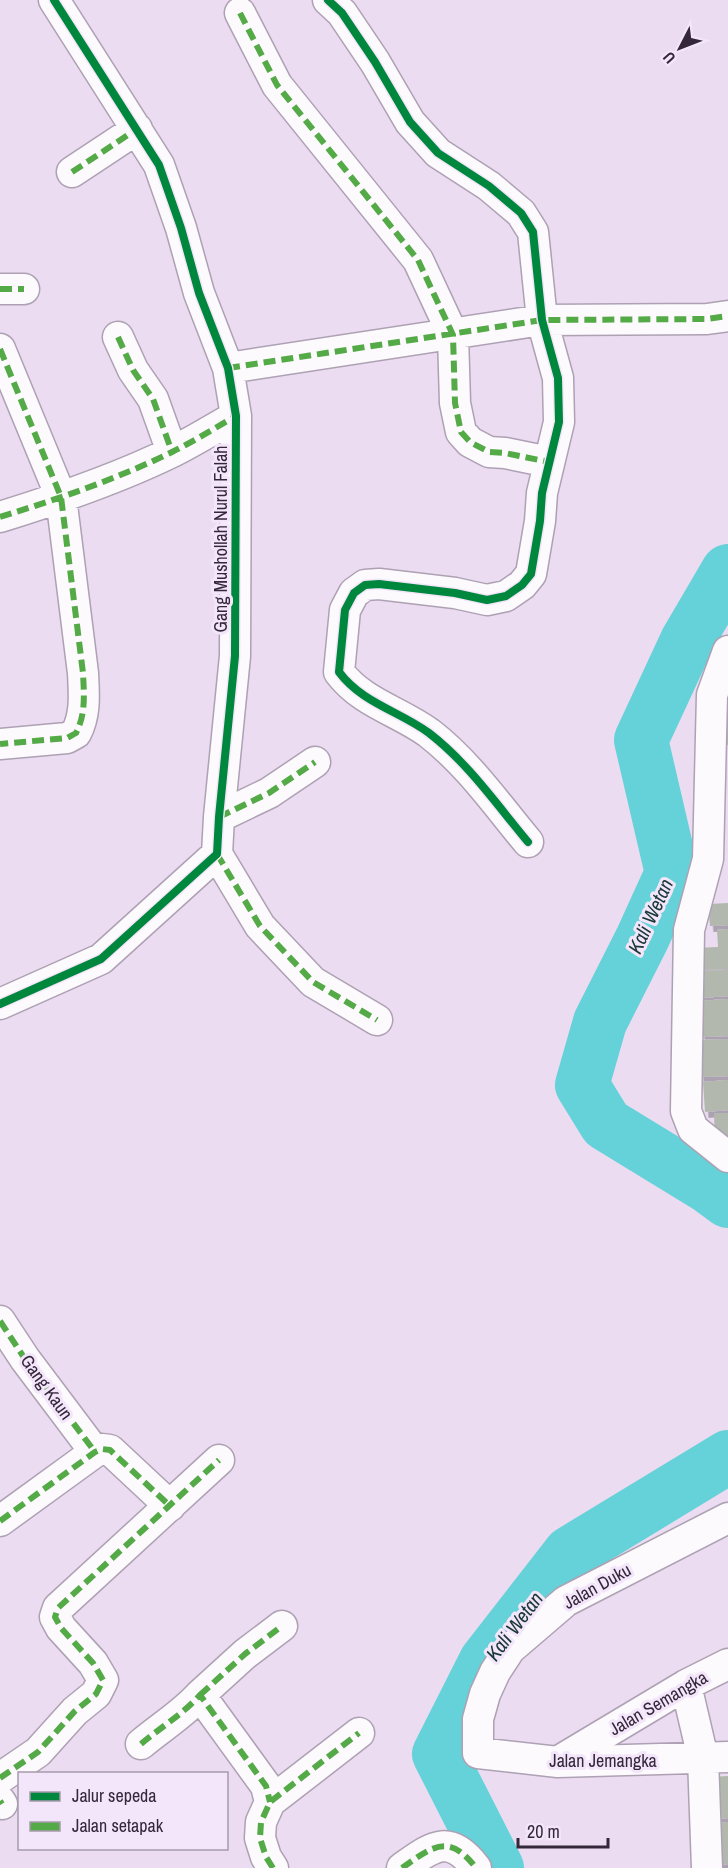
<svg xmlns="http://www.w3.org/2000/svg" width="728" height="1868" viewBox="0 0 728 1868" font-family="'Archivo Narrow',sans-serif">
  <style>
    .lines { fill: none; stroke-linecap: round; stroke-linejoin: round }
    .river { stroke: #65d1d8; stroke-width: 54 }
    .building { fill: #b2b8ae; filter: url(#shadow) }
    .minor-casing { stroke: #ada1b3; stroke-width: 33 }
    .minor { stroke: #fcfafd; stroke-width: 30 }
    .quiet { stroke: #54aa46; stroke-width: 6; stroke-dasharray: 12 6; stroke-linecap: butt }
    .cycleway-casing { stroke: #f4e6fa; stroke-width: 11 }
    .cycleway { stroke: #00873e; stroke-width: 8 }
    .labels { text-anchor: middle; dominant-baseline: central; stroke-width: 6; stroke-linejoin: round; paint-order: stroke }
    .street-label { font-size: 18px; fill: #342739; stroke: #f4e6fa }
    .water-label { font-size: 20px; font-style: italic; fill: #183737; stroke: #f4e6fa }
  </style>
  <defs>
    <filter id="shadow"><feDropShadow dx="3.5" dy="6" stdDeviation="0" flood-color="#0004"/></filter>
  </defs>
  <rect width="100%" height="100%" fill="#ebdcf1"/>
  <g class="lines">
    <path class="river" d="M728,571l-41,70 -46,99 31,133 -30,66 -42,83 -18,63 24,39 103,63 19,14
      M497,1868l-58,-114 47,-93 84,-108 158,-96"/>
  </g>
  <path class="building" d="M728,704v41h-2l-3,-40z
    M728,903v22l-18,1 -2,-22z
    M728,929v40l-31,1 -2,-22 23,-1 -1,-17z
    M728,970v26l-28,2 -1,-27z
    M728,999v37l-27,1 -2,-36z
    M728,1039v37l-28,1 -2,-37z
    M728,1080v30l-23,2 -2,-30z
    M714,1113h14v31l-13,1z
    M728,1776v42l-17,1 -2,-42z
    M728,1822v42l-15,1 -3,-42z"/>
  <g class="lines">
    <defs>
      <path id="minor" d="M328,0l14,13 33,49 35,60 28,31 51,33 32,27 12,19 9,88 16,58 1,44 -17,71 -2,28 -9,53 -9,11 -16,11 -19,4 -32,-7 -76,-9 -14,1 -11,8 -9,17 -6,62c23,31 60,39 90,61 39,30 68,72 99,109
        M240,13l37,72 141,175 35,75 2,68 6,29 9,10 19,10 16,1 44,9
        M72,172l65,-43
        M0,289h24
        M118,337l15,33 20,29 19,53
        M0,349l61,148 22,176c1,21 3,41 -7,60l-9,5 -67,6
        M228,368l314,-48 165,-1 21,-3
        M0,517c58,-18 117,-38 172,-65 22,-11 43,-24 64,-36
        M728,651l-16,44 -4,164 -19,71 -3,181 7,18 35,28
        M219,817l50,-24 46,-31
        M217,854l43,72 53,56 64,38
        M0,1004l101,-45 116,-105 2,-37 16,-161 1,-240 -8,-48 -29,-75 -18,-65 -22,-63 -105,-165
        M0,1321l25,38 70,93
        M728,1518l-162,83 -56,48 -15,23 -10,22 -7,25v34l80,9 170,-5
        M0,1521l95,-69 7,-3 8,1 60,56
        M686,1685l17,73 4,110
        M200,1695l45,-41 37,-28
        M141,1744c20,-17 42,-30 59,-49l66,91 4,16
        M559,1761l127,-76 42,-21
        M0,1778l38,-26 37,-41 21,-17 7,-14 -10,-17 -32,-35 -6,-11 3,-9 161,-148
        M0,1801l2,3
        M273,1868l-7,-11 -6,-19 1,-16 9,-20 89,-69
        M402,1868c30,-21 47,-36 74,0"/>
    </defs>
    <use href="#minor" class="minor-casing"/>
    <use href="#minor" class="minor"/>
    <path class="quiet" d="M240,13l37,72 141,175 35,75 2,68 6,29 9,10 19,10 16,1 44,9
      M72,172l65,-43
      M0,289h24
      M118,337l15,33 20,29 19,53
      M0,349l61,148 22,176c1,21 3,41 -7,60l-9,5 -67,6
      M228,368l314,-48 165,-1 21,-3
      M0,517c58,-18 117,-38 172,-65 22,-11 43,-24 64,-36
      M219,817l50,-24 46,-31
      M217,854l43,72 53,56 64,38
      M0,1321l25,38 70,93
      M0,1521l95,-69 7,-3 8,1 60,56
      M200,1695l45,-41 37,-28
      M141,1744c20,-17 42,-30 59,-49l66,91 4,16
      M0,1778l38,-26 37,-41 21,-17 7,-14 -10,-17 -32,-35 -6,-11 3,-9 161,-148
      M0,1801l2,3
      M273,1868l-7,-11 -6,-19 1,-16 9,-20 89,-69
      M402,1868c30,-21 47,-36 74,0"/>
    <defs>
      <path id="cycleway" d="M328,0l14,13 33,49 35,60 28,31 51,33 32,27 12,19 9,88 16,58 1,44 -17,71 -2,28 -9,53 -9,11 -16,11 -19,4 -32,-7 -76,-9 -14,1 -11,8 -9,17 -6,62c23,31 60,39 90,61 39,30 68,72 99,109
        M0,1004l101,-45 116,-105 2,-37 16,-161 1,-240 -8,-48 -29,-75 -18,-65 -22,-63 -105,-165"/>
    </defs>
    <use href="#cycleway" class="cycleway-casing"/>
    <use href="#cycleway" class="cycleway"/>
  </g>
  <g class="labels">
    <g class="street-label">
      <text transform="translate(220 539) rotate(-90)">Gang Mushollah Nurul Falah</text>
      <text transform="translate(47 1387) rotate(54)">Gang Kaun</text>
      <text transform="translate(597 1586) rotate(-29)">Jalan Duku</text>
      <text transform="translate(658 1703) rotate(-30)">Jalan Semangka</text>
      <text x="603" y="1760">Jalan Jemangka</text>
    </g>
    <g class="water-label">
      <text transform="translate(650 916) rotate(-65)">Kali Wetan</text>
      <text transform="translate(514 1626) rotate(-53)">Kali Wetan</text>
    </g>
  </g>
  <rect x="18" y="1772" width="210" height="78" fill="#f4e6fa" stroke="#a79aad" stroke-width="1.5"/>
  <rect x="30" y="1792" width="30" height="9" fill="#00873e" stroke="#a79aad" stroke-width="1.5"/>
  <text x="72" y="1802" font-size="18" fill="#342739">Jalur sepeda</text>
  <rect x="30" y="1822" width="30" height="9" fill="#54aa46" stroke="#a79aad" stroke-width="1.5"/>
  <text x="72" y="1832" font-size="18" fill="#342739">Jalan setapak</text>
  <g transform="translate(680 48) rotate(228)" stroke="#f4e6fa" stroke-width="4.5" paint-order="stroke">
  <path d="M0-4.5L10 22L0 15L-10 22Z" fill="#342739"/>
  <text y="-9" font-size="16" font-weight="bold" text-anchor="middle" fill="#342739">U</text>
  </g>
  <path d="M518 1838v9h90v-9" fill="none" stroke="#342739" stroke-width="3"/>
  <text x="527" y="1838" font-size="18" fill="#342739" stroke="#f4e6fa" stroke-width="4.5" paint-order="stroke">20 m</text>
</svg>
